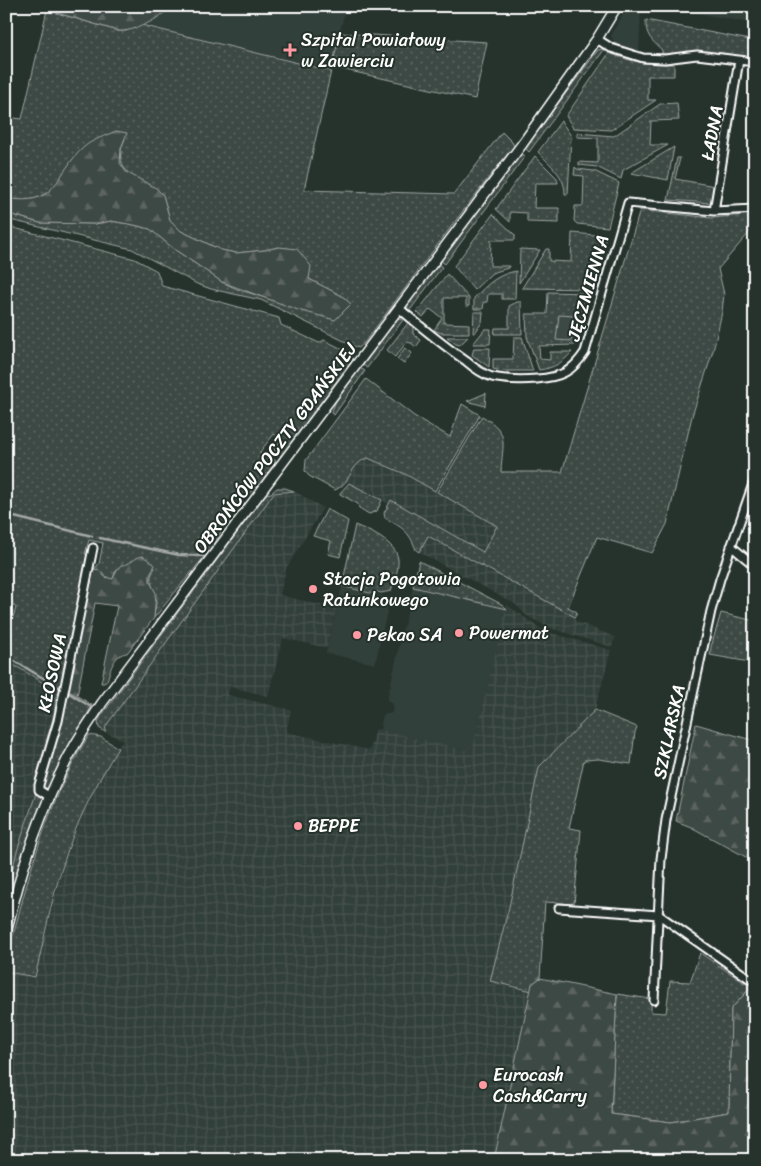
<svg xmlns="http://www.w3.org/2000/svg" width="761" height="1166" viewBox="0 0 761 1166" font-family="Sriracha,sans-serif">
  <style>
    .built { fill: #333f3a }
    .industrial { fill: url(#industrial-grid) }
    .grass { fill: url(#grass-dots); stroke: #9ea4a2 }
    .forest { fill: url(#forest-firs); stroke: #9ea4a2 }
    .pitch { fill: #3e4944; stroke: #9ea4a2 }
    .lines { fill: none; stroke-linecap: round; stroke-linejoin: round }
    .stream { stroke: #a4a9a7; stroke-width: 2.5 }
    .minor-casing { stroke: #fff; stroke-width: 11 }
    .tertiary-casing { stroke: #fff; stroke-width: 12 }
    .minor { stroke: #26332d; stroke-width: 7 }
    .tertiary { stroke: #26332d; stroke-width: 9 }
    .poi-dot { fill: #ff9aa2; stroke: #26332d; stroke-width: 2 }
    .labels { text-anchor: middle; dominant-baseline: central; stroke-width: 4; stroke-linejoin: round; paint-order: stroke }
    .poi-label { font-size: 18px; fill: #fff; stroke: #26332d; text-anchor: start }
    .street-label { font-size: 18px; fill: #fff; stroke: #26332d }
  </style>
  <defs>
    <pattern id="industrial-grid" width="8" height="8" patternUnits="userSpaceOnUse" patternTransform="scale(1.25)"><rect width="8" height="8" fill="#333f3a"/><path d="M0 4h8M4 0v8" fill="none" stroke="#47524e"/></pattern>
    <pattern id="grass-dots" width="8" height="8" patternUnits="userSpaceOnUse" patternTransform="scale(1.25)"><rect width="8" height="8" fill="#3e4944"/><path d="M2 2h.1M6 6h.1" fill="none" stroke="#5b6460" stroke-width="1.8" stroke-linecap="round"/></pattern>
    <pattern id="forest-firs" width="22" height="20" patternUnits="userSpaceOnUse" patternTransform="scale(1.25)"><rect width="22" height="20" fill="#3e4944"/><path d="M5 1l3.5 6h-7zM16 11l3.5 6h-7z" fill="#5b6460"/></pattern>
  </defs>
  <rect width="100%" height="100%" fill="#26332d"/>
  <filter id="ink" filterUnits="userSpaceOnUse"><feTurbulence type="fractalNoise" baseFrequency=".02" numOctaves="2"/><feDisplacementMap in="SourceGraphic" scale="10" xChannelSelector="R" yChannelSelector="G"/><feConvolveMatrix kernelMatrix="1 2 1 2 8 2 1 2 1" color-interpolation-filters="sRGB"/></filter>
  <g filter="url(#ink)">
    <path class="built" d="M64,6h282l-15,65z
      M628,6h13l-2,46 -23,-7 -5,-9z
      M661,6h94v18z
      M342,586l48,12 -15,66 -49,-11z
      M413,587l94,22 -35,142 -92,-21 3,-15 9,-2 1,-8 -6,-5z"/>
    <path class="industrial" d="M368,458l37,16 92,52 -14,26 -91,-52 -3,4 -43,-22 12,-20z
      M294,491l29,17 -37,61 -6,26 56,14 -9,39 -44,-10 -15,58 -38,-9 -2,8 63,15 -5,22 84,18 6,-21 96,22 35,-146 37,26 67,19 -16,60 -56,57 -30,140 -18,74 41,10 -38,169h-488v-179l2,-9 27,4 28,-111 18,-47 26,-53 16,-25 -18,-8 1,-6 168,-233z
      M427,536l148,81v4l40,16 -3,10 -62,-19 -23,-12 -12,-12 -96,-52z
      M6,661l41,25 8,11 1,4 -8,42 -10,36 -2,15 -2,2 -17,55 -8,32h-3z"/>
    <path class="grass" d="M47,10l71,21h8l15,-6 190,46 -27,119 150,4 48,-62 10,10 2,4c-52,64 -100,131 -150,197l-5,5 -3,-1 -95,-47 -50,-11 -14,-5 -65,-35 -126,-30v-6l34,10 55,1 16,-3 23,4 16,4 24,20 48,33 15,7 98,31 16,-16 -9,-8 -33,-17 -30,-32 -14,3 -29,3 -15,-3 -40,-19 -11,-11 -7,-25c-23,-15 -54,-23 -38,-56l-58,30 -8,12 -9,10 -13,7 -14,3 -17,-3v-81l16,2z
      M646,20l109,21v18c-31,-5 -61,-7 -93,-5v-4c-10,-9 -17,-15 -16,-30z
      M340,33l147,9 -12,57 -143,-32z
      M602,49l2,1 -75,102 -4,-4 73,-98z
      M609,53c26,10 36,11 65,11v12h-26v24h8l-45,30 -38,-2 -7,-12z
      M677,103l2,17 -28,1 -1,24h18l-45,25 -2,9 -24,-12 -18,-2v-3l19,1v-25l-21,-1v-4l37,3 46,-32z
      M561,121l10,15 -3,58h-3c0,-19 -15,-29 -27,-42z
      M674,147l-6,33 -37,-7z
      M521,153l4,3 -80,108 -4,-3z
      M535,156l22,22 1,5h-23l-1,25h25v15l-32,-1v-9l-17,-1v10l-14,-13z
      M677,158h3l-5,21 40,7 -4,17 -43,-3z
      M575,167l2,2 17,2 25,12 -11,44 -31,-3 -3,-3 1,-15h8l1,-30 -10,-1z
      M640,210l72,8 43,-4v12l-37,43 6,25 -2,18 -9,39 -21,65 -25,108 -15,29 -55,-16 -29,70 9,5 -2,5 -147,-81 -9,16 -3,-2c-7,-19 -13,-22 -31,-32l-1,-5 7,-13 92,52 14,-26 -60,-34 45,-76c29,17 20,27 19,56h61z
      M493,214l22,21v5h-24l-1,26h19l-1,2 -16,5 -18,17 -20,-24z
      M6,226l129,33 22,12 5,15 117,32 2,7 38,18 5,-3c10,5 23,10 29,19l-72,97 -6,-5 -2,-5 2,-3 3,1 3,-5 -7,-5 -15,19 10,3 7,5 -15,21 -23,22 -16,24 -2,6 -7,12 -59,72c0,-5 2,-11 2,-16 0,-15 -11,-20 -1,-34l-23,-8 -17,12 -2,7 -3,1 -11,-10 -5,-1 5,-5 4,-21 -14,-3 -4,14 4,1 -34,169 -7,19 -2,-1c3,-11 11,-32 9,-43 -2,-15 -36,-30 -49,-38v-35l7,-9 3,-9 -10,-12z
      M572,233l34,3 -14,53 -70,-1 24,-39h3v12l22,1z
      M520,249l20,1 -21,33z
      M438,264l4,3 -31,42 -4,1v-4z
      M516,271l-1,28h-13v-5h-14l-1,8h-3l-1,7h-9v-11c14,-14 22,-23 42,-27z
      M447,274l22,24v8h-3v-8h-22v25l25,1v9h-28l-7,-3 8,-12 -12,-9 -7,8 -6,-5z
      M548,292l42,1 -15,52 -36,1 1,13 10,1v-8h22c-10,11 -18,16 -33,18l-12,-33 -1,-23h21z
      M517,302h4l1,32h-28l1,-6h14v-22z
      M474,312h9l-1,10 -7,11h-2z
      M398,318l5,2 -36,48 -4,-3z
      M408,323l5,4v7l8,6 -5,7 -5,-4 -4,-1 -12,15 -8,-7z
      M485,329h6l-1,15h-17z
      M447,337h21l-8,8 -4,-1z
      M514,337h8l11,34h-30l-10,-2v-10h20z
      M405,348l7,5 -8,11 -7,-5z
      M474,348h16l-1,19 -17,-12z
      M360,368l5,3 -31,44 -3,-2 5,-12z
      M366,379l48,37 36,21 12,-33 18,11 -45,76 -30,-17 -37,-16c-20,7 -15,24 -33,32l-26,-14 -4,-5 1,-11z
      M486,393l-1,13 -18,-5z
      M349,483l33,17 -5,11 -8,3 -10,-6 -1,-4 -18,-10v-1z
      M277,488h8l9,3 -20,2 -168,233 -1,6 -6,-4 -1,-6 3,-6 165,-222 5,-1z
      M327,509l21,12 -8,36 -12,-3 3,-13 -18,-5z
      M355,525c14,6 41,17 43,34 1,11 -4,22 -7,32l-10,2 -6,-2 -1,3 -32,-8z
      M419,561l84,44 4,4 -94,-22z
      M721,613l34,8v42l-45,-8 1,-8z
      M66,689l26,16 -44,86h-2l-4,-4z
      M595,710l42,17 -2,5 -4,32 -32,-5 -15,1 -15,68 12,2 -7,74 -29,-2 -5,76 -8,6v7l-42,-10 19,-74 30,-140z
      M89,735l12,2 17,11c-22,36 -43,76 -55,117 -12,36 -19,75 -28,112l-27,-5 -2,-2 1,-9c19,-78 39,-157 82,-226z
      M37,790l7,10 -38,117v-34h3l8,-32z
      M700,953l51,34 -20,22 -2,103 -58,10 -60,-8 6,-120 34,5v13l15,1 4,-32 20,1z"/>
    <path class="forest" d="M34,6h138c-13,13 -37,26 -54,25z
      M116,131l11,2 -6,15 -1,15 6,9 30,16 7,7 7,25 11,11 40,19 15,3 29,-3 14,-3 18,2 14,17 -2,13 33,17 9,8 -16,16 -37,-10 -76,-28 -48,-33 -24,-20 -16,-4 -23,-4 -16,3 -55,-1 -34,-10v-15c53,10 48,-24 78,-51 8,-7 21,-11 32,-16z
      M143,556l12,9 -5,10v7l6,11 -2,25 -27,35c-13,1 -17,17 -20,28l-3,2h-3l16,-77 -22,-3 -18,93 -11,-7 23,-112 5,-8 5,1 6,7 8,2 4,-9 4,-5c9,1 13,-8 22,-9z
      M696,724l59,17v121l-64,-35 -15,-6z
      M540,978l77,16 -6,120 60,8 58,-10 2,-103 24,-26v177h-261l38,-176z"/>
    <path class="pitch" d="M559,315l15,1 -3,25 -15,-1z"/>
    <g class="lines">
      <path class="stream" d="M6,515l86,21
        M100,538l79,17 24,1
        M6,656l54,32
        M69,693l22,14"/>
      <defs>
        <path id="minor" d="M597,39l14,9 32,10 22,1 32,-4 58,7
          M714,211l25,-151
          M400,309c21,18 43,36 66,52 7,6 16,13 26,16 14,3 31,3 45,2 24,-2 35,-7 48,-27l43,-149 86,8 41,-2
          M731,546l24,20
          M50,797l-11,-7v-5l19,-64 35,-173
          M559,908l100,7 91,64
          M654,1000l7,-141 5,-39 45,-209 9,-32 35,-101"/>
        <path id="tertiary" d="M6,933c15,-65 36,-129 69,-188 8,-14 18,-28 27,-42l421,-560 74,-104 20,-33"/>
      </defs>
      <use href="#minor" class="minor-casing"/>
      <use href="#tertiary" class="tertiary-casing"/>
      <use href="#minor" class="minor"/>
      <use href="#tertiary" class="tertiary"/>
    </g>
  </g>
  <g class="poi-dot">
    <path d="M287.5 42.5h5v5h5v5h-5v5h-5v-5h-5v-5h5z"/>
    <circle cx="313" cy="589" r="5"/>
    <circle cx="459" cy="633" r="5"/>
    <circle cx="357" cy="635" r="5"/>
    <circle cx="298" cy="826" r="5"/>
    <circle cx="483" cy="1085" r="5"/>
  </g>
  <g class="labels">
    <g class="poi-label">
      <text x="301" y="40">Szpital Powiatowy<tspan x="301" dy="21">w Zawierciu</tspan></text>
      <text x="323" y="579">Stacja Pogotowia<tspan x="323" dy="21">Ratunkowego</tspan></text>
      <text x="469" y="633">Powermat</text>
      <text x="367" y="635">Pekao SA</text>
      <text x="308" y="826">BEPPE</text>
      <text x="493" y="1075">Eurocash<tspan x="493" dy="21">Cash&amp;Carry</tspan></text>
    </g>
    <g class="street-label">
      <text transform="translate(712 133) rotate(-80)">ŁADNA</text>
      <text transform="translate(588 288) rotate(-74)">JĘCZMIENNA</text>
      <text transform="translate(275 448) rotate(-53)">OBROŃCÓW POCZTY GDAŃSKIEJ</text>
      <text transform="translate(52 673) rotate(-78)">KŁOSOWA</text>
      <text transform="translate(669 732) rotate(-78)">SZKLARSKA</text>
    </g>
  </g>
  <rect width="761" height="1166" fill="none" stroke="#26332d" stroke-width="25"/>
  <rect x="12" y="12" width="736" height="1141" fill="none" stroke="#fff" stroke-width="2" filter="url(#ink)"/>
</svg>
